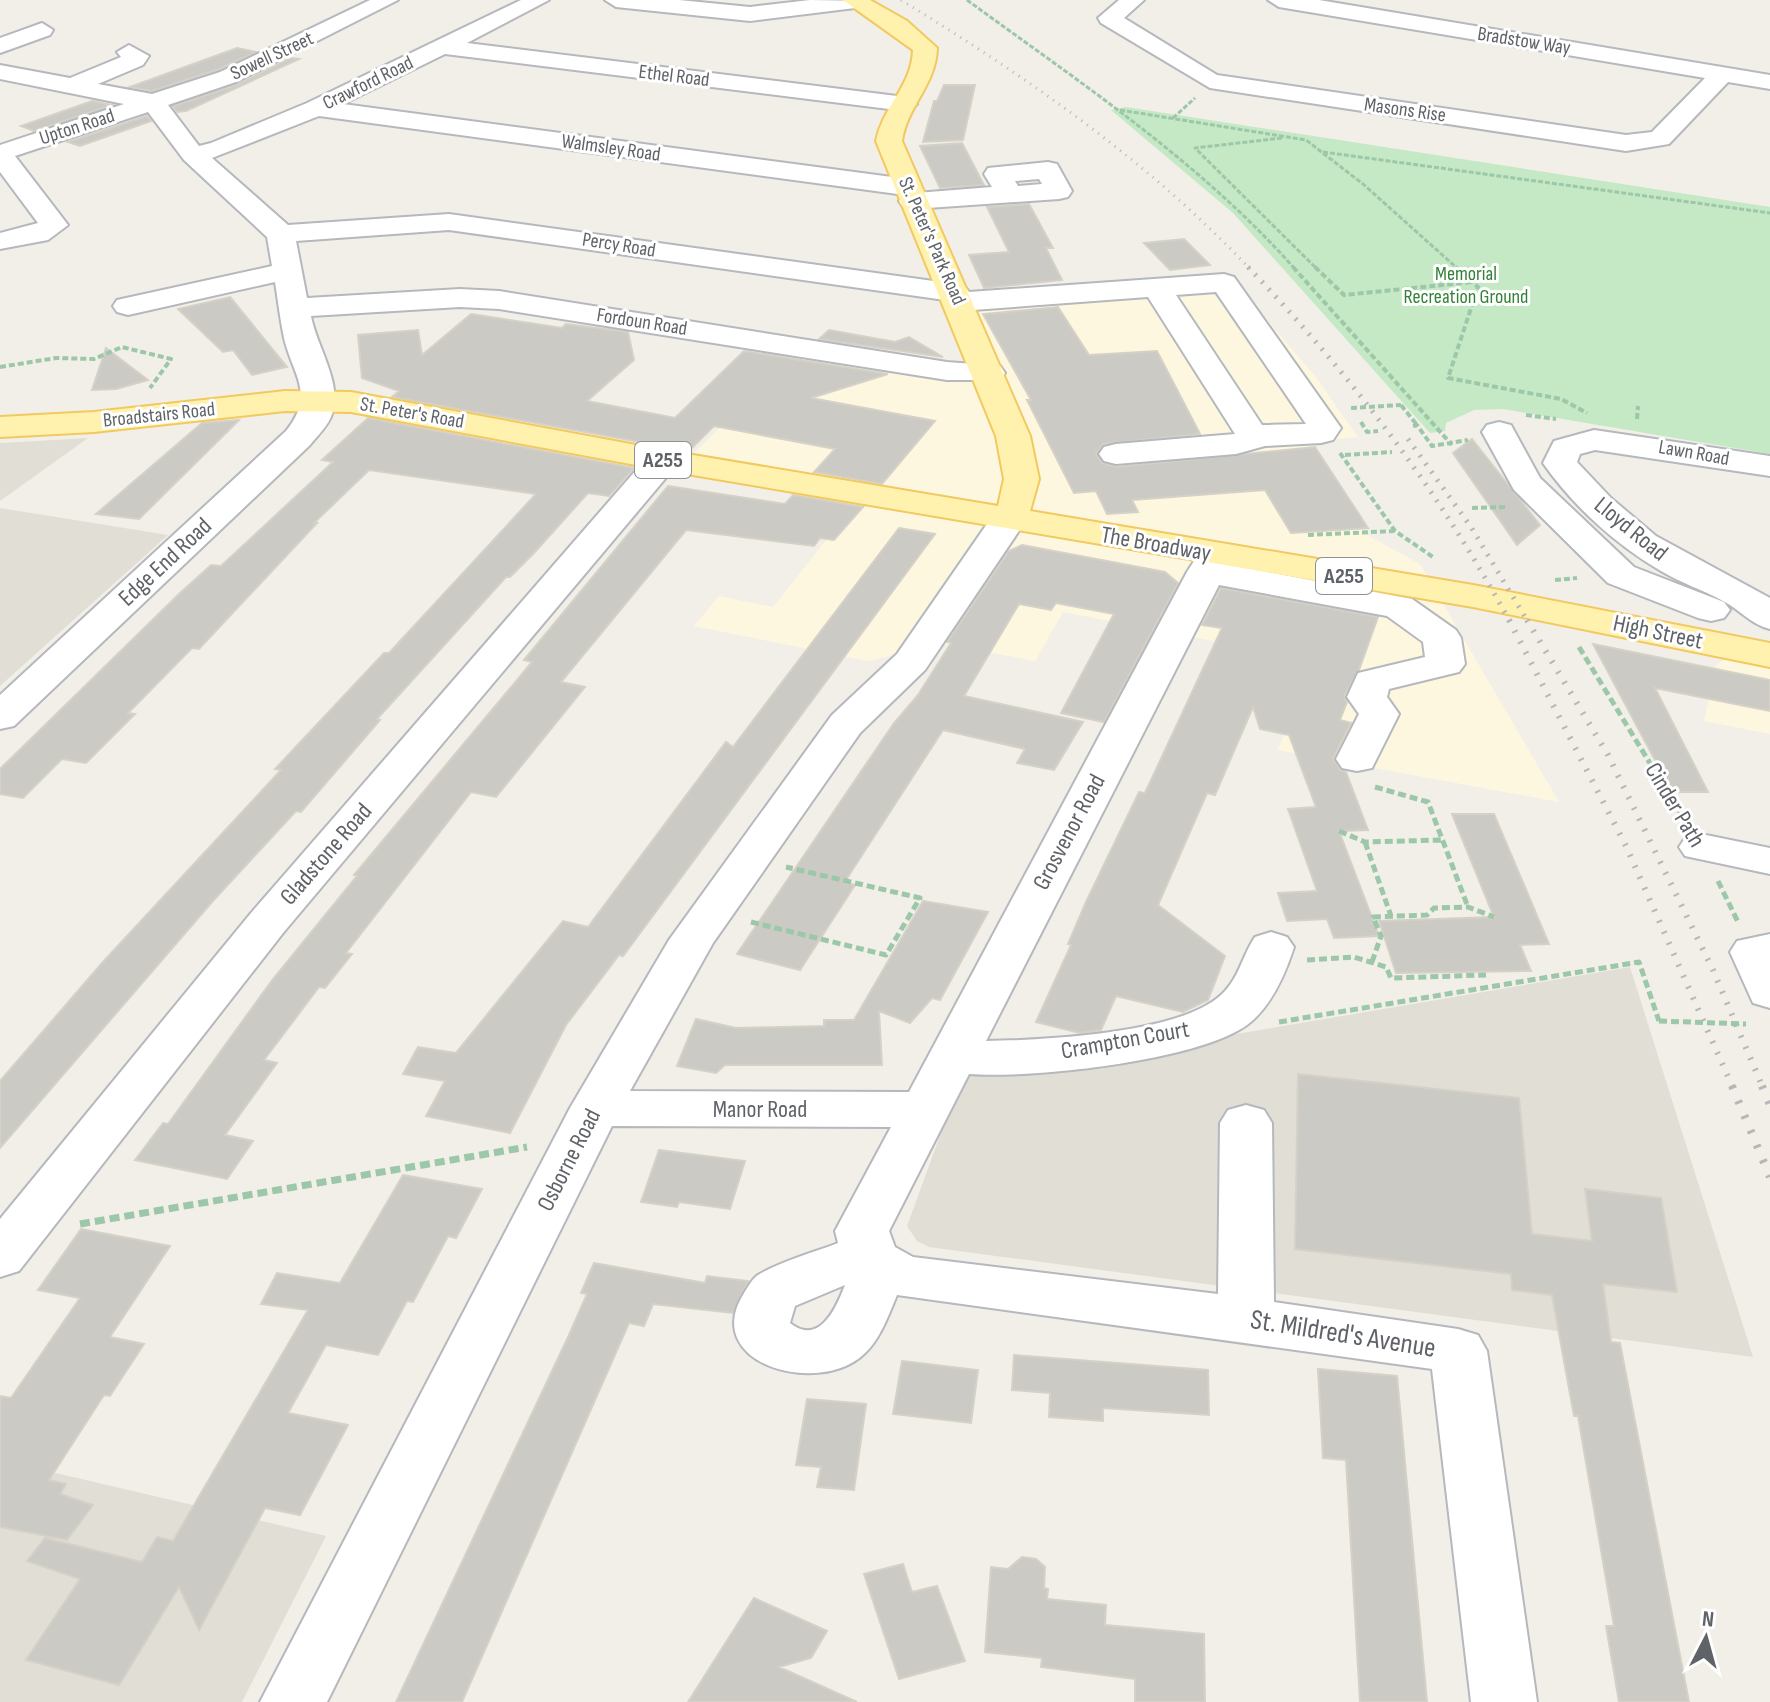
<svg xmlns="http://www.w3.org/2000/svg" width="1770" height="1702" viewBox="0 0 1770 1702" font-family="'Sofia Sans Condensed',sans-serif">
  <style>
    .commercial { fill: #fef7e0 }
    .education { fill: #e1ded6 }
    .green { fill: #c5e8c5 }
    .building { fill: #cccac5; stroke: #d6d1c6; stroke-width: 2 }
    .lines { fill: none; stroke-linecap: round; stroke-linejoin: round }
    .minor-casing { stroke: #b5b8bc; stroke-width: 4 }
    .major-casing { stroke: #f2c960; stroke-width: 4 }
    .path-far3 { stroke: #9cc7a9; stroke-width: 3; stroke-dasharray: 5 2; stroke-linecap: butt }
    .path-far2 { stroke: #9cc7a9; stroke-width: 4; stroke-dasharray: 6 3; stroke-linecap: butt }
    .path-far1 { stroke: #9cc7a9; stroke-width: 5; stroke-dasharray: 8 4; stroke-linecap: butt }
    .path { stroke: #9cc7a9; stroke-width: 7; stroke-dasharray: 10 5; stroke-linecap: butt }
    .minor { fill: #fff; fill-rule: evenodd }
    .major { fill: #fff2af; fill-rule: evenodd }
    .rail-far3 { stroke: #b6b7b8; stroke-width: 3; stroke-dasharray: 1 6; stroke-linecap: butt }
    .rail-far2 { stroke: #b6b7b8; stroke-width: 5; stroke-dasharray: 2 8; stroke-linecap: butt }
    .rail-far1 { stroke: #b6b7b8; stroke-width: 6; stroke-dasharray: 2 10; stroke-linecap: butt }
    .rail { stroke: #b6b7b8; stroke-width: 8; stroke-dasharray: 3 13; stroke-linecap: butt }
    .path-bridge-far1 { stroke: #9cc7a9; stroke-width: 4; stroke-dasharray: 6 3; stroke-linecap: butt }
    .path-bridge { stroke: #9cc7a9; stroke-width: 5; stroke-dasharray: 8 4; stroke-linecap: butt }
    .labels { text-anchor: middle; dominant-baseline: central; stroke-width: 6; stroke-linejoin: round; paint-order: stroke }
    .far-street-label { font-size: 20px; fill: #5f6368; stroke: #fff }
    .far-park-label { font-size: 20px; fill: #348238; stroke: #fff }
    .shield { fill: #fff; stroke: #8f9295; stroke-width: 2 }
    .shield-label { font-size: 22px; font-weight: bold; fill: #5f6368 }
    .street-label { font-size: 24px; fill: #5f6368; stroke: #fff }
    .near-street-label { font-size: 28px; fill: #5f6368; stroke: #fff }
  </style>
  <rect width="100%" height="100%" fill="#f1efe8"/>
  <path class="commercial" d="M1232,279l83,97 43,61 -52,5 61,93 53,29 139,238 -282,-52 43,-87 -76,-16 -181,-35 -28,49 -90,-17 -77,17 -174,-35 25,-30 54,11 97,-122 -178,-30 102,-101 206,29 -32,-73 156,-10 -6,-14z
    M1770,645v89l-66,-13 13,-58z"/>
  <path class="education" d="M88,438l-88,63v-58z
    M0,508l168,27 -168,151z
    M1630,967l123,390 -824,-110 -12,-6 -10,-15 57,-156 237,-30z
    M0,1460l326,76 -84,166h-242z"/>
  <path class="green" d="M1126,107l644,100v247l-267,-45 -29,1 -28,13 -1,8 -15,2 -197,-220 -122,-103z"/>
  <path class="building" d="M237,48l19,4 -37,17 -67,22 -22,-4z
    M291,58l8,1 -113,52 -9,1 -4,-6 64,-21z
    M944,85h31l-12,55 -40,2 11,-41h3z
    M92,101l20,4 -78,26 -13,-5z
    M147,116l4,5 -71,25 -12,-4z
    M962,143l22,42 -44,3 -20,-42z
    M1029,204l24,44h-7l16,32 -78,8 -15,-33 40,-3 -22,-45z
    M1184,239l26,26 -40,5 -26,-27z
    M230,297l57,70 -35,8 -19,-25 -10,2 -45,-43z
    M1058,307l31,48 68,-4 43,83 -97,10 -7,10 6,9 14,4 199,-20 53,81 -77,5 -26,-43 -133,10 6,12 -31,2 -11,-23 -22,2 -47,-93h4l-48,-86z
    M471,314l91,14 4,-4 62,8 6,28 -47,41 88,17 69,-67 144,23 -77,24 124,23 -53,63 -68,-12 21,-23 -121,-23 -25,25 -297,-54 7,-6 -37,-13 -4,-43 60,-5 4,25z
    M829,330l66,12 14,-5 34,20 -124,-18z
    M106,348l42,32 -32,9 -24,1z
    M368,418l266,50 -25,28 -21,-3 -54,60 -24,24h-4l-129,142 3,1 -79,92 -5,-1 -84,91 -212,246v-67l102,-118 179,-193 -6,-1 109,-116h5l147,-159 -167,-24 -55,53h3l-118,126 -7,-1 -64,65 7,1 -49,49 -24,-4 -39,39 -23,-4v-25l179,-175 32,-29 10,1 112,-104 -11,-2z
    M239,420l-100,99 -43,-5 106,-91z
    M1472,439l68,86 -23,20 -64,-92z
    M668,486l117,18 8,-9 70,12 -29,33 -14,-2 -6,8 -128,-16 -125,152 24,5 -89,110 -25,-5 -125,161 6,1 -27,34 -6,-1 -55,73 13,3 -52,72 28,6 -26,38 -92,-19 28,-37 5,1 105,-145 84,-103 -3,-1 178,-213 -8,-2z
    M899,528l36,6 -312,422 -4,-1 -53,70 -56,108 -84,-17 19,-35 -42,-7 15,-27 38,6 107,-132 25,6 138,-185 7,5z
    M1022,545l143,27 13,11 -74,139 -43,-9 53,-99 -58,-11 -5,7 -32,-6 -55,92 119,26 -29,48 -37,-7 8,-14 -82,-19 -99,153 11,2 -55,85 -63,-16 157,-231 24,-28 33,-52 -4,-1 62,-91z
    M1221,588l157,29 -19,53 -15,26 3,6 -7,18 11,3 -18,35 7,12 6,2 22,58 -29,1 40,105 -45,2 -7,-19 -40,2 -9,-28 39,-2 -29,-82 28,-2 -27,-72 -29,-6 -7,-22 -38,88 -8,-2 -49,112 67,51 -17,44 -25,12 -67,-16 -15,34 -21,3 -44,-11 35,-77 -3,-1 18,-42 53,-110 6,1 77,-165 -20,-3z
    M1593,644l177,36v31l-115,-23 53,104h-36z
    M1452,814h42l55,130 -29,1 11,26 -135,2 -17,-52 115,-4z
    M923,901l65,11 -48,88 -8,-2 -22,25 -31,-12 3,54h-157l-9,8 -39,-7 19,-47 40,9 88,-2v-6h30z
    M1298,1074l221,24 13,136 60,7 -7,-52 76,9 16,94 -74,-8 8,58 9,1 69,359h-70l-13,-76h8l-36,-210h-4l-22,-121 -40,-5 -1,-16 -216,-25z
    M659,1150l86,11 -15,48 -51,-7 -2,5 -36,-5z
    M403,1175l79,14 -26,49 -8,-2 -35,66 -6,-1 -29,54 -52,-10 -38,68 60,12 -48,90 -35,-7 -66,122 -20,-43 -60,98 -93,-25 54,-81 -53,-18 18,-23 97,24 15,-25 16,4 135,-231 -47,-6 16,-31 63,10z
    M81,1229l89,17 -60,91 34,7 -34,52 -6,-1 -55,85 17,4 -6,10 33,11 -26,35 -67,-13v-131l11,2 69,-100 -42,-8z
    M594,1263l111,20 2,-7 41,5 -15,32 -80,-9 -9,22 -15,-3 -167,379h-66l173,-367 18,-41 -6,-1z
    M1014,1355l194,15 1,45 -106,-7v13l-54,-4 1,-24 -38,-3z
    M902,1361l76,9 -7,53 -78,-9z
    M1318,1369l79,7 30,326h-67l-14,-242 -23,-2z
    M807,1399l59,5 -12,86 -37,-3 4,-20 -25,-2z
    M1022,1557l14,2 9,8 -1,21 4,1 -1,10 59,6 -1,20 99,9 1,68h-70v-23l-94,-12 1,-9 -57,-6 6,-85 17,2z
    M903,1564l9,28 25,-6 28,75 -66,18 -35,-105z
    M754,1598l73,33 -16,27 -32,9 78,35h-169z"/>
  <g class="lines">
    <defs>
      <path id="minor" d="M370,0h28l-162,82 -68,23 31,41 12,-3 96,-40 214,-103h28l-82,43 438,54 12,7 -12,7 -460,-57 -102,50 564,75 9,2 4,6 -4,6 76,-6 -8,-13 4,-6 60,-6 9,2 15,27 -4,6 -9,2 -146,10 -10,-2 -4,-6 6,-6 -586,-79 -107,42 76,67 161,-11 506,70 10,3 4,5 255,-18 10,3 107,151 -8,12 -12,3 -56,3 -29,8 -120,10 -12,-3 -5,-7 5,-7 12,-3 119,-10 -87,-137 -189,14 -11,-3 -3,-8 -496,-70 -153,11 11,57 153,-9 39,2 448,71 53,4 5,7 -5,7h-53l-448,-71 -39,-2 -149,9c5,29 32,68 21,98 -3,11 -15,22 -22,31l-296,281 -14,3v-34l286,-264c30,-37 7,-55 -2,-93 -4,-19 -6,-37 -9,-56l-147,33 -11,-3 -4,-6 4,-6 155,-34 -5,-29 -83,-77 -36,-48 -133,44 53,69 -20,15 -48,9v-16l38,-10 -38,-51v-27l124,-41 -124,-25v-14l70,13 51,-21 -4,-5 12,-7 20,11 -6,9 -45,19 54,10 68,-22zM1039,179l3,5 -24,2 -3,-5zM1216,292l90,132 -44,1 -86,-130z
        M605,0h74l71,7 60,-7 56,1 -11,7 -105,13 -134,-14z
        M1119,0h25l-20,18 93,57 409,60 26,-3 53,-54 -426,-71 -11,-7h51l451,75v14l-42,-7 -59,62 -43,7 -416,-63 -109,-65 -3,-5z
        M42,23l11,7 -3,5 -50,18v-15z
        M1499,422l12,3 29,53 94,89 90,35 6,8 -6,8 -13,3 -13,-3 -90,-35 -94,-93 -32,-58 5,-7z
        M1594,430l176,26v20l-175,-26 -15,4 -3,8 34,36 45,38 114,62v31c-18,-4 -30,-19 -47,-28 -20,-11 -42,-18 -62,-30 -45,-26 -88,-65 -118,-108l11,-22z
        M663,450l12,3 5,7 -5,7 -392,466 -264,338 -19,6v-58l251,-306 400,-460z
        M1009,508l13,3 5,8 -102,151 -65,63 -147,210 -83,148 279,1 278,-520 16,-25 13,-3 13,3 5,8 -5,10 183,34 44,31 5,8 4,26 -6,8 -70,17 -2,8 12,17 -27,54 -15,3 -15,-3 -6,-9 23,-45 -12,-17 11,-24 67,-16 -2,-15 -36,-26 -168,-31 -233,456c57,-1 193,-7 235,-46 18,-16 21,-39 34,-58l16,-5 16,5 7,10c-9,28 -23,60 -47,78 -50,36 -216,54 -278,49l-80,157 6,16 18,10 305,37 2,-171 8,-13 18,-5 18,5 8,13 2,179 184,27 20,6 9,16 50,351h-66l-39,-333 -535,-74c-8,19 -17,45 -33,59 -45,43 -163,10 -121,-59 4,-7 9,-16 15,-20 23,-14 54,-22 80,-32l-3,-12 56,-104 -279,-1 -285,576h-67l310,-594 99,-168 163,-225 65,-61 99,-143zM845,1285c-9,24 -26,61 -55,38l5,-17z
        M1701,834l69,14v26l-85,-18 -6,-9 6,-9z
        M1770,934v74l-17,-5 -23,-51 7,-11z"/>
      <path id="major" d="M843,0h27l37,21 30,27c-1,37 -30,58 -35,93l128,295 9,43 -9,32 443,74 297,58v24l-297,-60 -810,-137 -312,-58 -66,-1 -191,21 -94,5v-20l94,-5 191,-21 66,1 312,58 335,56 6,-27 -8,-43 -120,-295c7,-35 36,-55 37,-91z"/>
    </defs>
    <use href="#minor" class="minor-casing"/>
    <use href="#major" class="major-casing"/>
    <path class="path-far3" d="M967,0c115,84 233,162 328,269
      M1120,110l186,30 57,44 95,85
      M1173,118l22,-20
      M1282,138l-87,10 122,121
      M1323,152l447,61"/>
    <path class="path-far2" d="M1293,267l159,178
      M1315,267l29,28 128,-13
      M1455,267l23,20 -30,91 113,21 26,14
      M0,367l56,-9 38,1 28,-12 49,12 -21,29
      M1401,405l16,20
      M1526,415l30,4
      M1637,419l1,-13
      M1361,422l6,10 11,-1
      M1413,426l4,-1 15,21 36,-6
      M1340,453l55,78 38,26
      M1345,455l47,-3
      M1472,508l34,-1
      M1308,535l86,-4
      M1555,580l22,-2"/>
    <path class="path-far1" d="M1579,647l105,172
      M1375,787l53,15 40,105
      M1339,831l26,11 77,-2
      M1365,842l26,74
      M1718,881l20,41
      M751,922l135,33 34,-57 -134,-31
      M1307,960l47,-3 32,10 5,11 95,-3
      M1372,962l9,-26 -8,-19 54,-2 7,-7 34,-1 26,10
      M1279,1022l360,-60 20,59"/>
    <path class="path" d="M80,1224l447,-77"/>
    <use href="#minor" class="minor"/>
    <use href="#major" class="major"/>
    <path class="rail-far3" d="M901,0c127,78 246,160 349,269"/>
    <path class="rail-far2" d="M1248,267c103,108 191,224 262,355
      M1408,439l63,88 57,95"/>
    <path class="rail-far1" d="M1509,620l117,226 107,242
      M1527,620l81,135 105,215 50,118"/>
    <path class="rail" d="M1732,1086l38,91
      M1762,1086l8,19"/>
    <path class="path-bridge-far1" d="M1351,408l50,-3"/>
    <path class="path-bridge" d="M1659,1021l87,3"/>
  </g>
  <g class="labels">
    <g class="far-street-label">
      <text transform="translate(1524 41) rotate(9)">Bradstow Way</text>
      <text transform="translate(272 56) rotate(-25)">Sowell Street</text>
      <text transform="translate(674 76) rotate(7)">Ethel Road</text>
      <text transform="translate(368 83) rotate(-26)">Crawford Road</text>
      <text transform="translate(1405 110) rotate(8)">Masons Rise</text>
      <text transform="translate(77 127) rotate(-18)">Upton Road</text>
      <text transform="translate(611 148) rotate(8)">Walmsley Road</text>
      <text transform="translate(932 241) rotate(66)">St. Peter's Park Road</text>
      <text transform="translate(619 245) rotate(9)">Percy Road</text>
      <text transform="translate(642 322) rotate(9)">Fordoun Road</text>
      <text transform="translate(412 413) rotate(10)">St. Peter's Road</text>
      <text transform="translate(159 415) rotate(-6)">Broadstairs Road</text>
      <text transform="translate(1694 453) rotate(10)">Lawn Road</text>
    </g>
    <g class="far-park-label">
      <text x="1466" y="274">Memorial<tspan x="1466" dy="23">Recreation Ground</tspan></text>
    </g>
    <g class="shield">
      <rect x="635" y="442" width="56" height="36" rx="6"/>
      <rect x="1316" y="558" width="56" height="36" rx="6"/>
    </g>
    <g class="shield-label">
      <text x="663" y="460">A255</text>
      <text x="1344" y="576">A255</text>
    </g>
    <g class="street-label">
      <text transform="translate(1631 529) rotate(39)">Lloyd Road</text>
      <text transform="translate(1156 544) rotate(10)">The Broadway</text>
      <text transform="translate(165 562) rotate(-43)">Edge End Road</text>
      <text transform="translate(1658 632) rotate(12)">High Street</text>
      <text transform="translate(1675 805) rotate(59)">Cinder Path</text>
      <text transform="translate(1069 832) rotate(-62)">Grosvenor Road</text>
      <text transform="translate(326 854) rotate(-49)">Gladstone Road</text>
      <text transform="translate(1125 1040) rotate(-10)">Crampton Court</text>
      <text x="760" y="1109">Manor Road</text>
      <text transform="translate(569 1160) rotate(-63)">Osborne Road</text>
    </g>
    <g class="near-street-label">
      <text transform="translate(1343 1334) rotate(9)">St. Mildred's Avenue</text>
    </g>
  </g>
  <g transform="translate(1706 1638) rotate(6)" stroke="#ffffff" stroke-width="6" paint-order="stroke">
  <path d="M0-6L14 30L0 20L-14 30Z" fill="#5f6368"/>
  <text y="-12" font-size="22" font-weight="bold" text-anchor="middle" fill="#5f6368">N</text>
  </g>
</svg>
